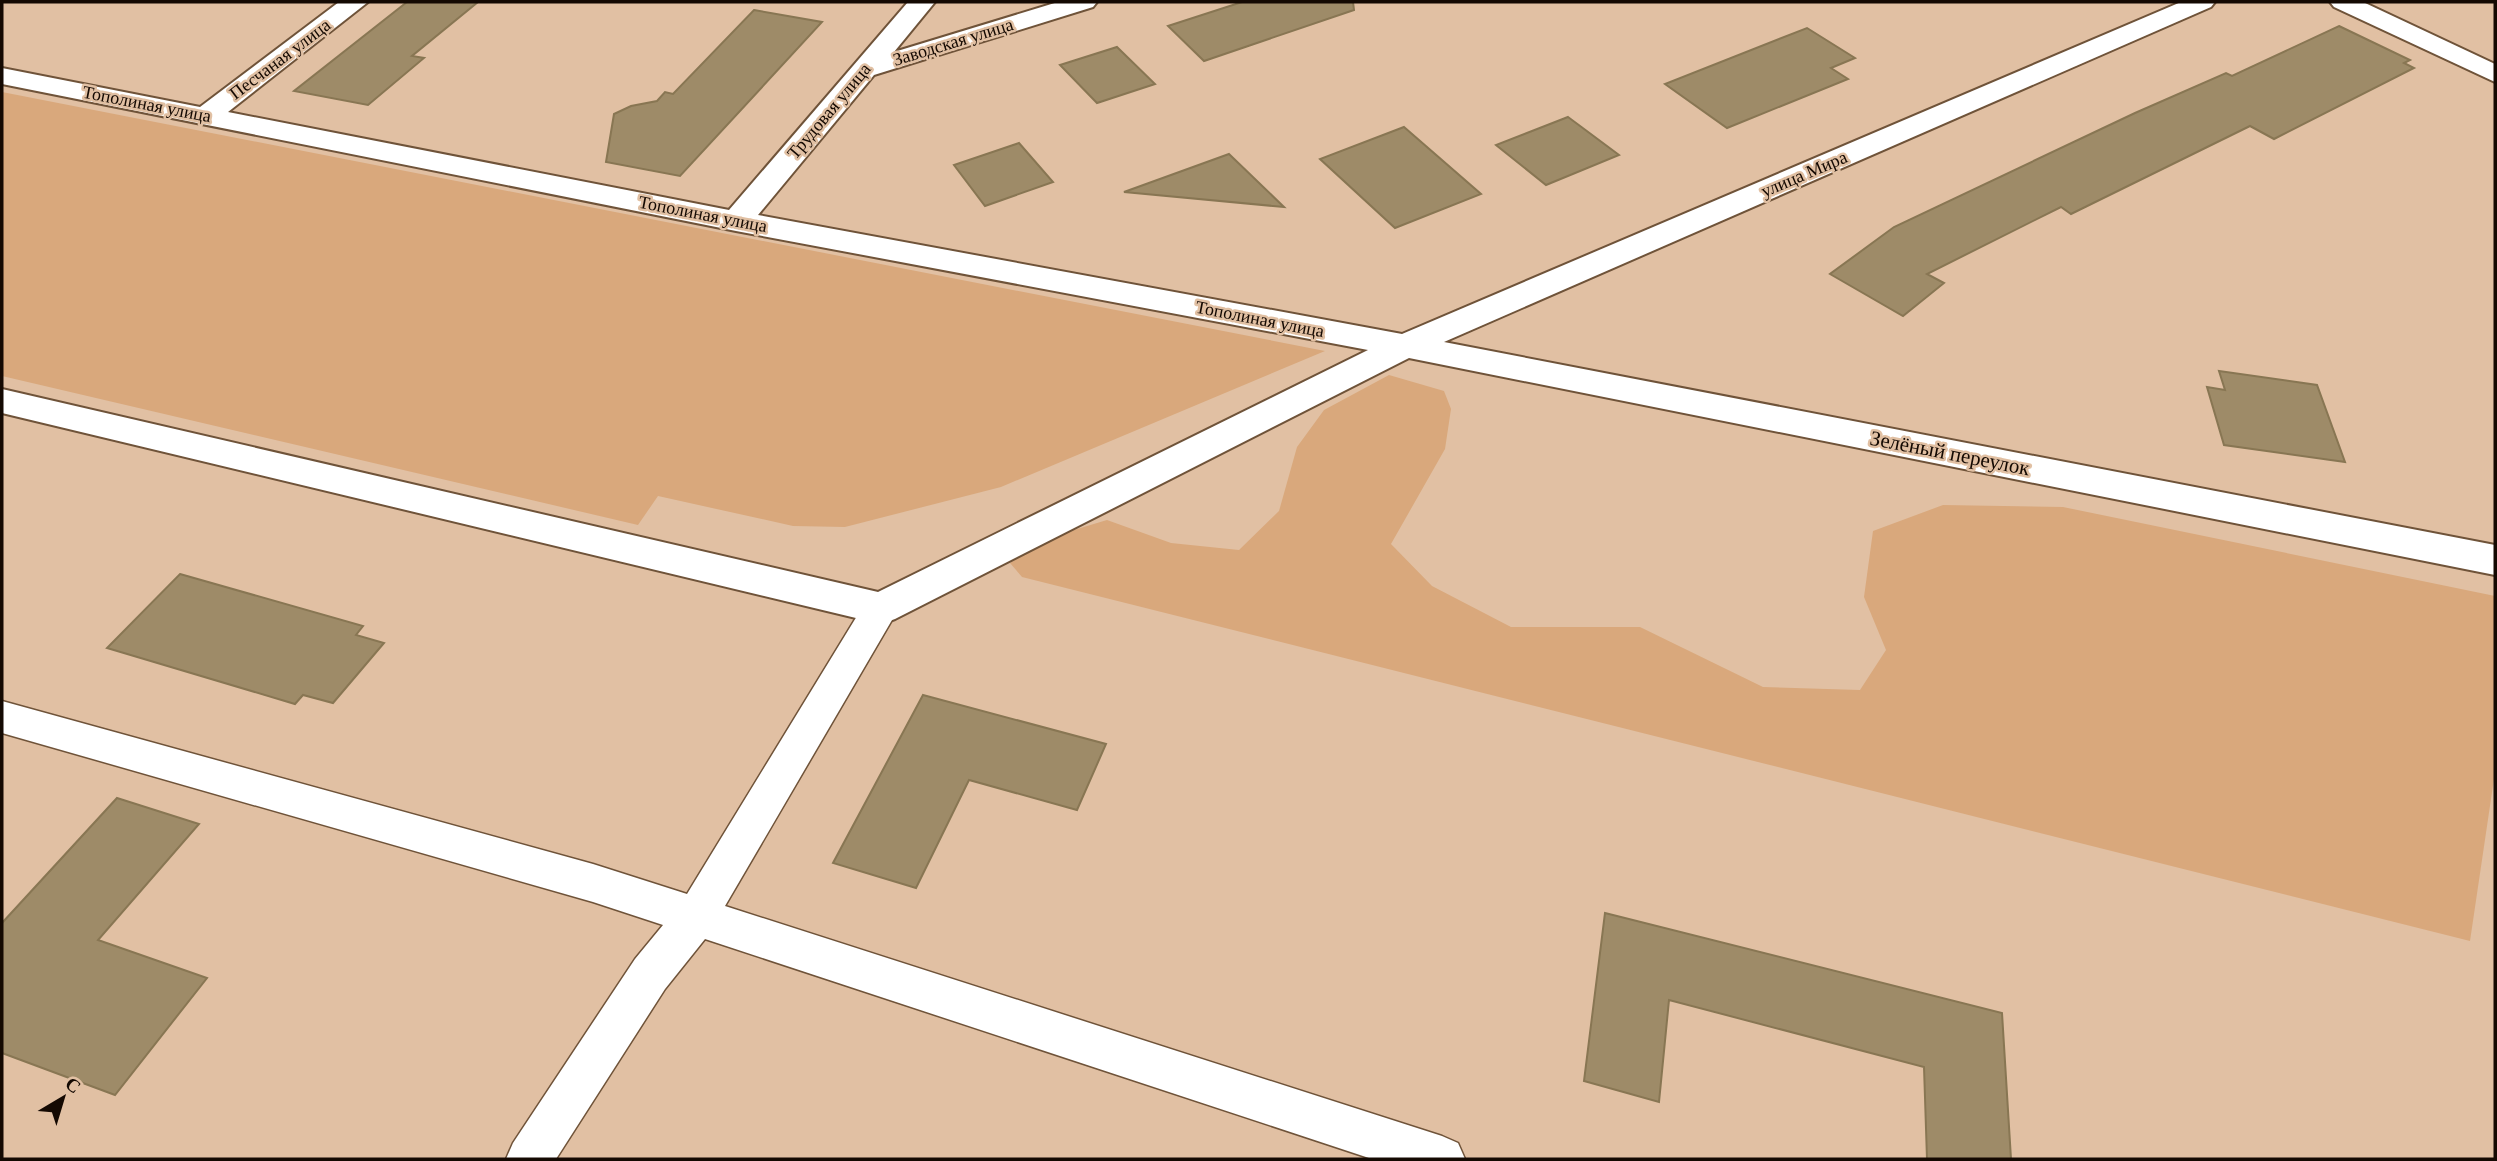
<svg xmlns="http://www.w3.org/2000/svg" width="2497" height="1161" viewBox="0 0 2497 1161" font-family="'Times New Roman',serif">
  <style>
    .green { fill: #d9a87c }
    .building { fill: #9e8b68; stroke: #887653; stroke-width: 2 }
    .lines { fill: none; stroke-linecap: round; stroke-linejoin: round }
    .lane-casing { stroke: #6f5339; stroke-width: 3 }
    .street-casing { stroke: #6f5339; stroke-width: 4 }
    .lane { fill: #fff; fill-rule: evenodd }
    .street { fill: #fff; fill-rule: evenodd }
    .labels { text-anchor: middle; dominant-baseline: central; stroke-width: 5; stroke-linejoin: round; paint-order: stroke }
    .far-street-label { font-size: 18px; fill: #140902; stroke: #e1c0a3 }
    .street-label { font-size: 21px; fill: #140902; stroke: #e1c0a3 }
  </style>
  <rect width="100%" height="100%" fill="#e1c0a3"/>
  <path class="green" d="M2,92l1323,259 -324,136 -156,40 -52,-1 -135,-30 -20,29 -636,-149z
    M1389,375l55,16 7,18 -6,40 -54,95 41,42 79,41h129l123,60 97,3 26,-40 -22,-53 9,-66 70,-26 120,2 432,89v176l-25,169 -1448,-364 -12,-14 24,-21 73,-22 64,23 68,7 40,-39 18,-64 27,-37z"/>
  <path class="building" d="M407,2h71l-66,54 12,2 -56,47 -74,-14z
    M1242,2h111l1,8 -150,51 -36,-35z
    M754,10l68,12 -142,154 -74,-14 8,-48 17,-8 26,-5 8,-9 8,2z
    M2339,26l71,34 -6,3 10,5 -140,71 -24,-13 -179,88 -10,-7 -134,67 17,9 -41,33 -73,-42 64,-47 241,-114 91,-40 6,3z
    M1807,28l48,30 -24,10 17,11 -121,49 -62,-44z
    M1117,47l38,37 -58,19 -37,-38z
    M1568,117l51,38 -73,30 -50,-40z
    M1404,127l77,67 -86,34 -75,-69z
    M1019,143l34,39 -68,24 -31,-41z
    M1229,154l55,53 -160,-15z
    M2219,371l98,14 28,77 -121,-17 -17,-58 18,3z
    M180,574l183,52 -7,9 28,8 -51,60 -30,-8 -8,9 -188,-56z
    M923,695l183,49 -29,66 -108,-30 -53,108 -83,-25z
    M117,798l82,26 -101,116 109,38 -92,117 -113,-42v-130z
    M1605,913l397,100 9,146h-84l-3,-92 -255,-67 -10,102 -75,-21z"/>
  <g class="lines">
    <defs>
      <path id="lane" d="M881,594l13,4 5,10 -174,298 717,230 16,7 7,16h-93l-667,-220 -40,50 -109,170h-50l7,-16 122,-184 28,-34 -70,-23 -591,-169v-32l591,163 94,30 181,-296z"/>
      <path id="street" d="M339,2h29l-140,110 501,98 179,-208h27l-41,50 164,-50h39l-4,5 -219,68 -116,140 644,119 779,-332h34l-4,5 -767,335 1051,203v30l-1086,-217 -514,261 -14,5 -879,-211v-24l876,203 490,-242 -632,-119 -734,-147v-16l198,39z
        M2330,2h33l132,62v18l-161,-75z"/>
    </defs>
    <use href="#lane" class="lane-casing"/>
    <use href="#street" class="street-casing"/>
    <use href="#lane" class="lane"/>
    <use href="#street" class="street"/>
  </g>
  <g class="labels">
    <g class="far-street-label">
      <text transform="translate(953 42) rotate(-17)">Заводская улица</text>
      <text transform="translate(280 59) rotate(-37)">Песчаная улица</text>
      <text transform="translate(147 104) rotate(11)">Тополиная улица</text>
      <text transform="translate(829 111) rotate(-50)">Трудовая улица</text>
      <text transform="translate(1804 174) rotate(-23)">улица Мира</text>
      <text transform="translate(703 214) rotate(11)">Тополиная улица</text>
      <text transform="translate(1260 319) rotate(11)">Тополиная улица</text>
    </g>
    <g class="street-label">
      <text transform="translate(1950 453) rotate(11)">Зелёный переулок</text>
    </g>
  </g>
  <rect width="2497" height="1161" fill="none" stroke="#140902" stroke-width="7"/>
  <g transform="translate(63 1098) rotate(38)" stroke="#e1c0a3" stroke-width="5" paint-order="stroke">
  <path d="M0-5L12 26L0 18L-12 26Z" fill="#140902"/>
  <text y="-10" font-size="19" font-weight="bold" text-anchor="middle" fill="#140902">С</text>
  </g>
</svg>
